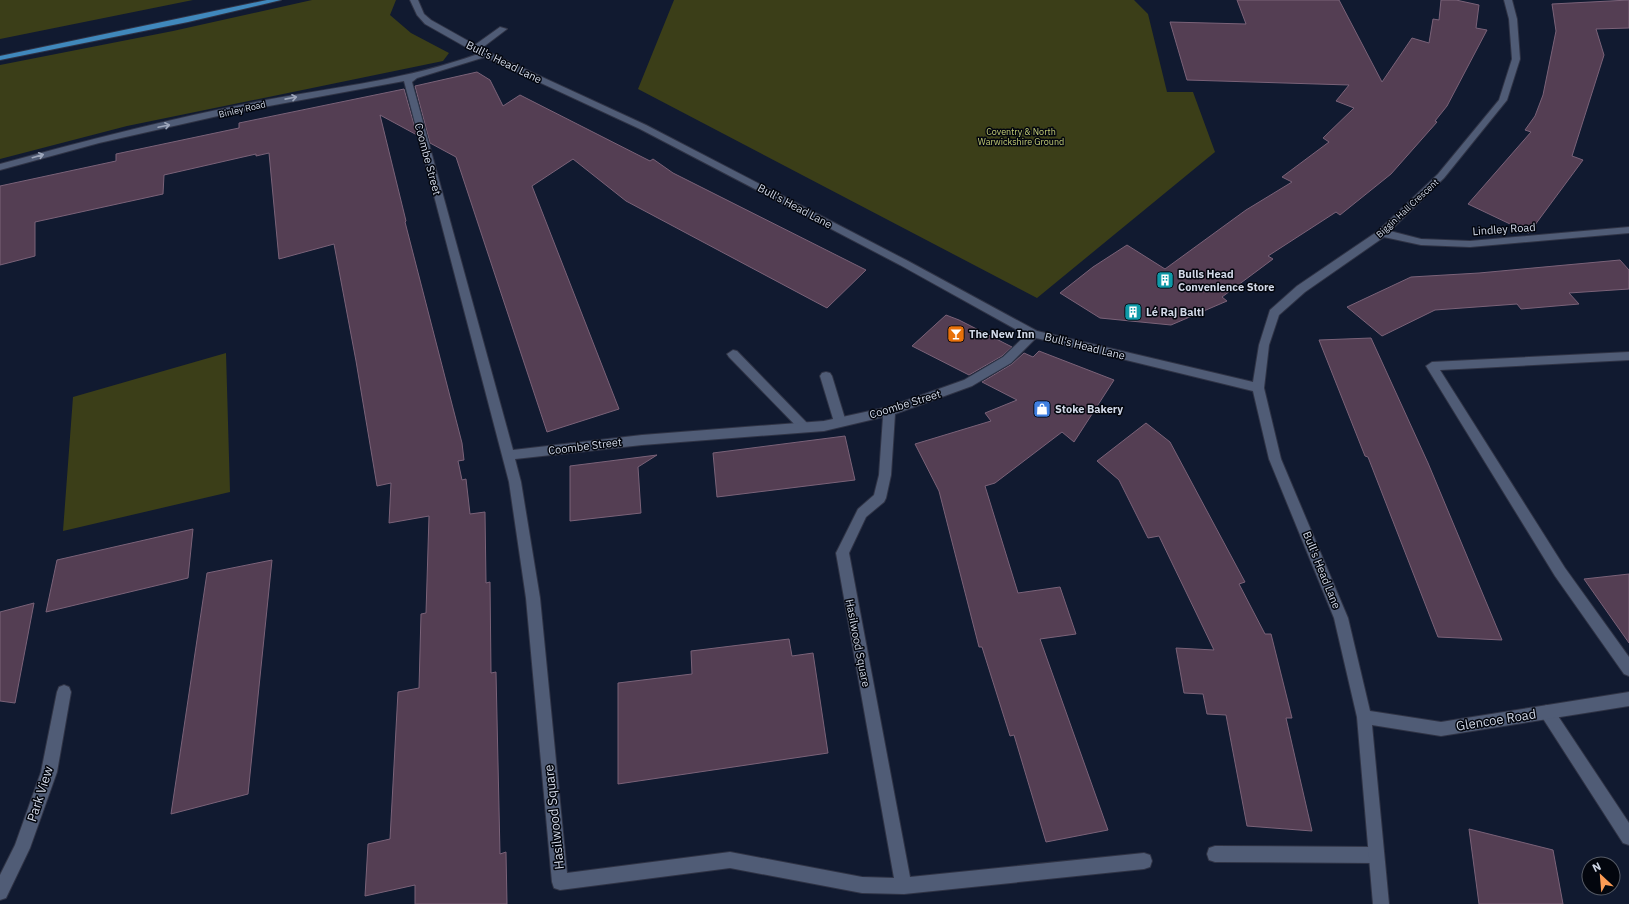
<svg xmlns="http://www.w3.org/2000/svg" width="1629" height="904" viewBox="0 0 1629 904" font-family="'IBM Plex Sans',sans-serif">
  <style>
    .green { fill: #3b3e18 }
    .building { fill: #543e53; stroke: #7a6278 }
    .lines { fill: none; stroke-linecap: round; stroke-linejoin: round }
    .lane-casing { stroke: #2f3345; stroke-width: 2 }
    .street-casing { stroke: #2f3345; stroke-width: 2 }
    .primary-casing { stroke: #2f3345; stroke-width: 2 }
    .lane { fill: #505c76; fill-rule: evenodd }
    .street { fill: #505c76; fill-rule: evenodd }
    .primary { fill: #4088bc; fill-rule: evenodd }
    .oneway { stroke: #9da6ba }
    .labels { text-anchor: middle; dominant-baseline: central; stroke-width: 3; stroke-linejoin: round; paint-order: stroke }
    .far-street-label { font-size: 9px; fill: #d1d8e7; stroke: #03060e }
    .far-park-label { font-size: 9px; fill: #c3cc76; stroke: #03060e }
    .street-label { font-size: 11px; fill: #d1d8e7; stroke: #03060e }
    .poi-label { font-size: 11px; font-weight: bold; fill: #d1d8e7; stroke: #03060e; text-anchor: start }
    .near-street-label { font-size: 13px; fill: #d1d8e7; stroke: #03060e }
  </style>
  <rect width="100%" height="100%" fill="#111a30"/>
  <path class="green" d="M0,0h193l-193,39z
    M312,0h84l-6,15 21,18 38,20 -6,8 -316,65 -127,33v-94l173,-34z
    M674,0h460l14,14 19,78h26l22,60 -178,146 -399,-209z
    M226,353l4,139 -167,39 10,-134z"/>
  <path class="building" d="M1237,0h102l43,82 30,-44 17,5 4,-24 6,1 2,-20h15l23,5 -3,23 11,2 -40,76 -12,15 2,1 -46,52 -51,41 -4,-3 -68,44 5,3 -51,38 5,4 -56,24 -71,-7 -40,-25 33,-26 34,-22 38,24 81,-59 46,-28 -10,-5 47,-35 -6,-4 31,-30 -18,-7 13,-16 -162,-5 -17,-58 76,2z
    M1629,0v28l-33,1 8,26 -32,101 11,4 -54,73 -61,-29 63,-72 -6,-2 10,-14 8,-21 13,-64 -4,-27z
    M477,72l13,8 13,26 17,-11 130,66 3,-2 20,14 193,97 -39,38 -201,-107 -53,-42 -41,27 87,223 -72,23 -91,-275 -26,-14 -15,-57z
    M404,89l13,46 -37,-20 26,106 -1,1 57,221 2,17 -6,1 4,19 4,-1 4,35 15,-2 1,71 4,-1 1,91 5,-1 4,182 6,-2 1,52h-92v-19l-50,11 3,-52 22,-5 8,-147 21,-4 2,-74 5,-1 3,-97 -40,7 2,-40 -14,3 -21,-125 -22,-117 -55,15 -10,-106 -13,3v-2l-92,21 -1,19 -128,28v34l-35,9v-79l116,-25v-7l123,-26v-5z
    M1620,260l9,10v19l-60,4 10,11 -58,5 -4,-5 -82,6 -53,26 -35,-29 64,-30 68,-4z
    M946,315l13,5 53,27 -10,9 -33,19 -57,-29z
    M1371,338l57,125 74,177 -64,-3 -70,-180 -3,-1 -46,-116z
    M1039,351l75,29 -40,62 -12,-10 -67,51 -10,3 33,107 42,-6 16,47 -36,5 68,191 -62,12 -32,-107 -4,1 -28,-89h-3l-40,-156 -24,-47 76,-23 -6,-8 32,-13 -35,-18 30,-18 12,-11 9,4z
    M1146,423l24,19 75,140 -6,2 26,50h6l21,84h-6l26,113 -65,-5 -21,-111 -19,-1 -4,-20 -19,-1 -8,-45 38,2 -55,-114 -11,2 -29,-58 -22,-19z
    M845,436l10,44 -138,17 -4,-44z
    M657,455l-19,12 3,46 -71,8v-55z
    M193,529l-5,49 -142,34 11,-52z
    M272,560l-24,234 -77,20 36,-241z
    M1629,574v69l-45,-64z
    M34,603l-19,100 -15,-2v-89z
    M789,639l3,17 21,-3 15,100 -210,31v-101l74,-9 -1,-23z
    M1469,829l84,21 10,54h-84z"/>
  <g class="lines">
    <defs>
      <path id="lane" d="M500,27l7,2 -29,22h-6v-4z
        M733,350l4,1 71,73 2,3 -2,3h-8l-71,-73 -2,-3z
        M1629,352v8l-189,10 125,198 64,89v19l-5,-2 -69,-98 -129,-210 6,-4z
        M826,372l4,1 2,3 14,46 -2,3h-8l-2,-3 -14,-46 2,-3z
        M1547,705l5,2 77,116v22l-6,-2 -81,-126 -2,-5 2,-5z
        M1215,846l161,1 6,2 2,6 -2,6 -6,2 -161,-1 -6,-2 -2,-6 2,-6z"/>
      <path id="street" d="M410,0h8l6,14 7,6 57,32 158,73 262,136 129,70 216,51 6,-37 11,-35 27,-24 81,-55 60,-57 61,-74 13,-41 -3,-40 -5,-19h8l5,19 3,40 -13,41 -63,78 -54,53 31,8 49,2 159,-14v6l-159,14 -49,-2 -37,-8 -79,55 -26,23 -10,30 -5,43 17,71 67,159 22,93 71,11 188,-30v14l-188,30 -69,-11 17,179h-16l-16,-187 -23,-99 -65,-159 -16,-68 -217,-53 -25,25 -39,23 -77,28 -4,61 -5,23 -2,4 -18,15 -17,36 61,324 234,-24 6,2 2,6 -2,6 -6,2 -240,25 -42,-1 -132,-25 -170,22 -6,-2 -2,-6 -26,-284 -17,-116 -105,-401 -173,32 -132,30 -99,27v-6c87,-24 176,-47 266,-64 71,-13 143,-21 212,-46l-53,-30 -8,-9zM485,57l155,72 260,136 126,70 -23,22 -39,23 -76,27 -64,14 -182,14 -129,15 -101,-368 5,-4zM883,417l-4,58 -5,20 -16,14 -22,44 58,325 -32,-1 -132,-25 -163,21 -27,-275 -19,-116 -6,-23 127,-14 182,-14z
        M64,685l5,2 2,5 -14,80 -27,76 -24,50 -6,2v-25l15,-30 26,-73 16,-80 2,-5z"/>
      <path id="primary" d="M267,0h14l-93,22 -188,38v-4z"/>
    </defs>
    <use href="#lane" class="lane-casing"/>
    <use href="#street" class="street-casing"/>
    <use href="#primary" class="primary-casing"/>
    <use href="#lane" class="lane"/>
    <use href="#street" class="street"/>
    <use href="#primary" class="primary"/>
  </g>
  <defs><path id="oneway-shaft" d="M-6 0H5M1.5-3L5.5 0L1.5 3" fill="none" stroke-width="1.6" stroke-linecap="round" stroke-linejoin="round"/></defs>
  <g class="oneway">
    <use href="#oneway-shaft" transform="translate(291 98) rotate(-11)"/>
    <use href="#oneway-shaft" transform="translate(164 126) rotate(-12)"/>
    <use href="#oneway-shaft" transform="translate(38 156) rotate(-16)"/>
  </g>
  <defs>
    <symbol id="building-square" viewBox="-11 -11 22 22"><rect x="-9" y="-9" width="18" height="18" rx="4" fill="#0f9aa8" stroke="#03060e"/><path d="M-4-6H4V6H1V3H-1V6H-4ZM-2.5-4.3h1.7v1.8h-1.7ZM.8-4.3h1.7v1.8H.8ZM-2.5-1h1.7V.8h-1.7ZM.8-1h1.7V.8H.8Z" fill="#fff"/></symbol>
    <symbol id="bar-square" viewBox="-11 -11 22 22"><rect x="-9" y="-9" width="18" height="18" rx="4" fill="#e8710a" stroke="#03060e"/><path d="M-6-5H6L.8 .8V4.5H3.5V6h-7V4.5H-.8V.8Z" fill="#fff"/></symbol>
    <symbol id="shop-square" viewBox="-11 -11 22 22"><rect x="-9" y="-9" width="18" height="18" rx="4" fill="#3f7fe0" stroke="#03060e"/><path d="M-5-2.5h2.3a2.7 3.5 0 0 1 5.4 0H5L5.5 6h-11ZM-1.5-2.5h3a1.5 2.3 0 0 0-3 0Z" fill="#fff"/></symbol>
  </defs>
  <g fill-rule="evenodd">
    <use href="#building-square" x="1155" y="270" width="20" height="20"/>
    <use href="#building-square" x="1123" y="302" width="20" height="20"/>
    <use href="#bar-square" x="946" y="324" width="20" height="20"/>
    <use href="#shop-square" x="1032" y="399" width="20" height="20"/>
  </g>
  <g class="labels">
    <g class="far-street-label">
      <text transform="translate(242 109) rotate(-13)">Binley Road</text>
      <text transform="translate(1407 208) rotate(-43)">Biggin Hall Crescent</text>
    </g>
    <g class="far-park-label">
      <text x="1021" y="131">Coventry &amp; North<tspan x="1021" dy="10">Warwickshire Ground</tspan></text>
    </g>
    <g class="street-label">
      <text transform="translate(504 62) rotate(26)">Bull's Head Lane</text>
      <text transform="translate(428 159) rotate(75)">Coombe Street</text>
      <text transform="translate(795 206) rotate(28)">Bull's Head Lane</text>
      <text transform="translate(1504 229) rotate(-4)">Lindley Road</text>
      <text transform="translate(1085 346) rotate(14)">Bull's Head Lane</text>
      <text transform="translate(905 404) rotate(-17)">Coombe Street</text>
      <text transform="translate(585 446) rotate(-7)">Coombe Street</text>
      <text transform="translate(1322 570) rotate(68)">Bull's Head Lane</text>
      <text transform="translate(858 643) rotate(79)">Hasilwood Square</text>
    </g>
    <g class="poi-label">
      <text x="1178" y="274">Bulls Head<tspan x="1178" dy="13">Convenience Store</tspan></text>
      <text x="1146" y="312">Lé Raj Balti</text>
      <text x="969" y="334">The New Inn</text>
      <text x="1055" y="409">Stoke Bakery</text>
    </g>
    <g class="near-street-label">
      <text transform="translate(1496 720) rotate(-9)">Glencoe Road</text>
      <text transform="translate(40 794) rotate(-72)">Park View</text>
      <text transform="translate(554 817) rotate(-96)">Hasilwood Square</text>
    </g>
  </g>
  <g transform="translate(1601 876) rotate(334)"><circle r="19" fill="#03060e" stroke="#555a65"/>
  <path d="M0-3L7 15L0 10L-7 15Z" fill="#fd9c55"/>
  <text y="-6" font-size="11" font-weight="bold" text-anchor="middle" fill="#d1d8e7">N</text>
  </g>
</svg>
